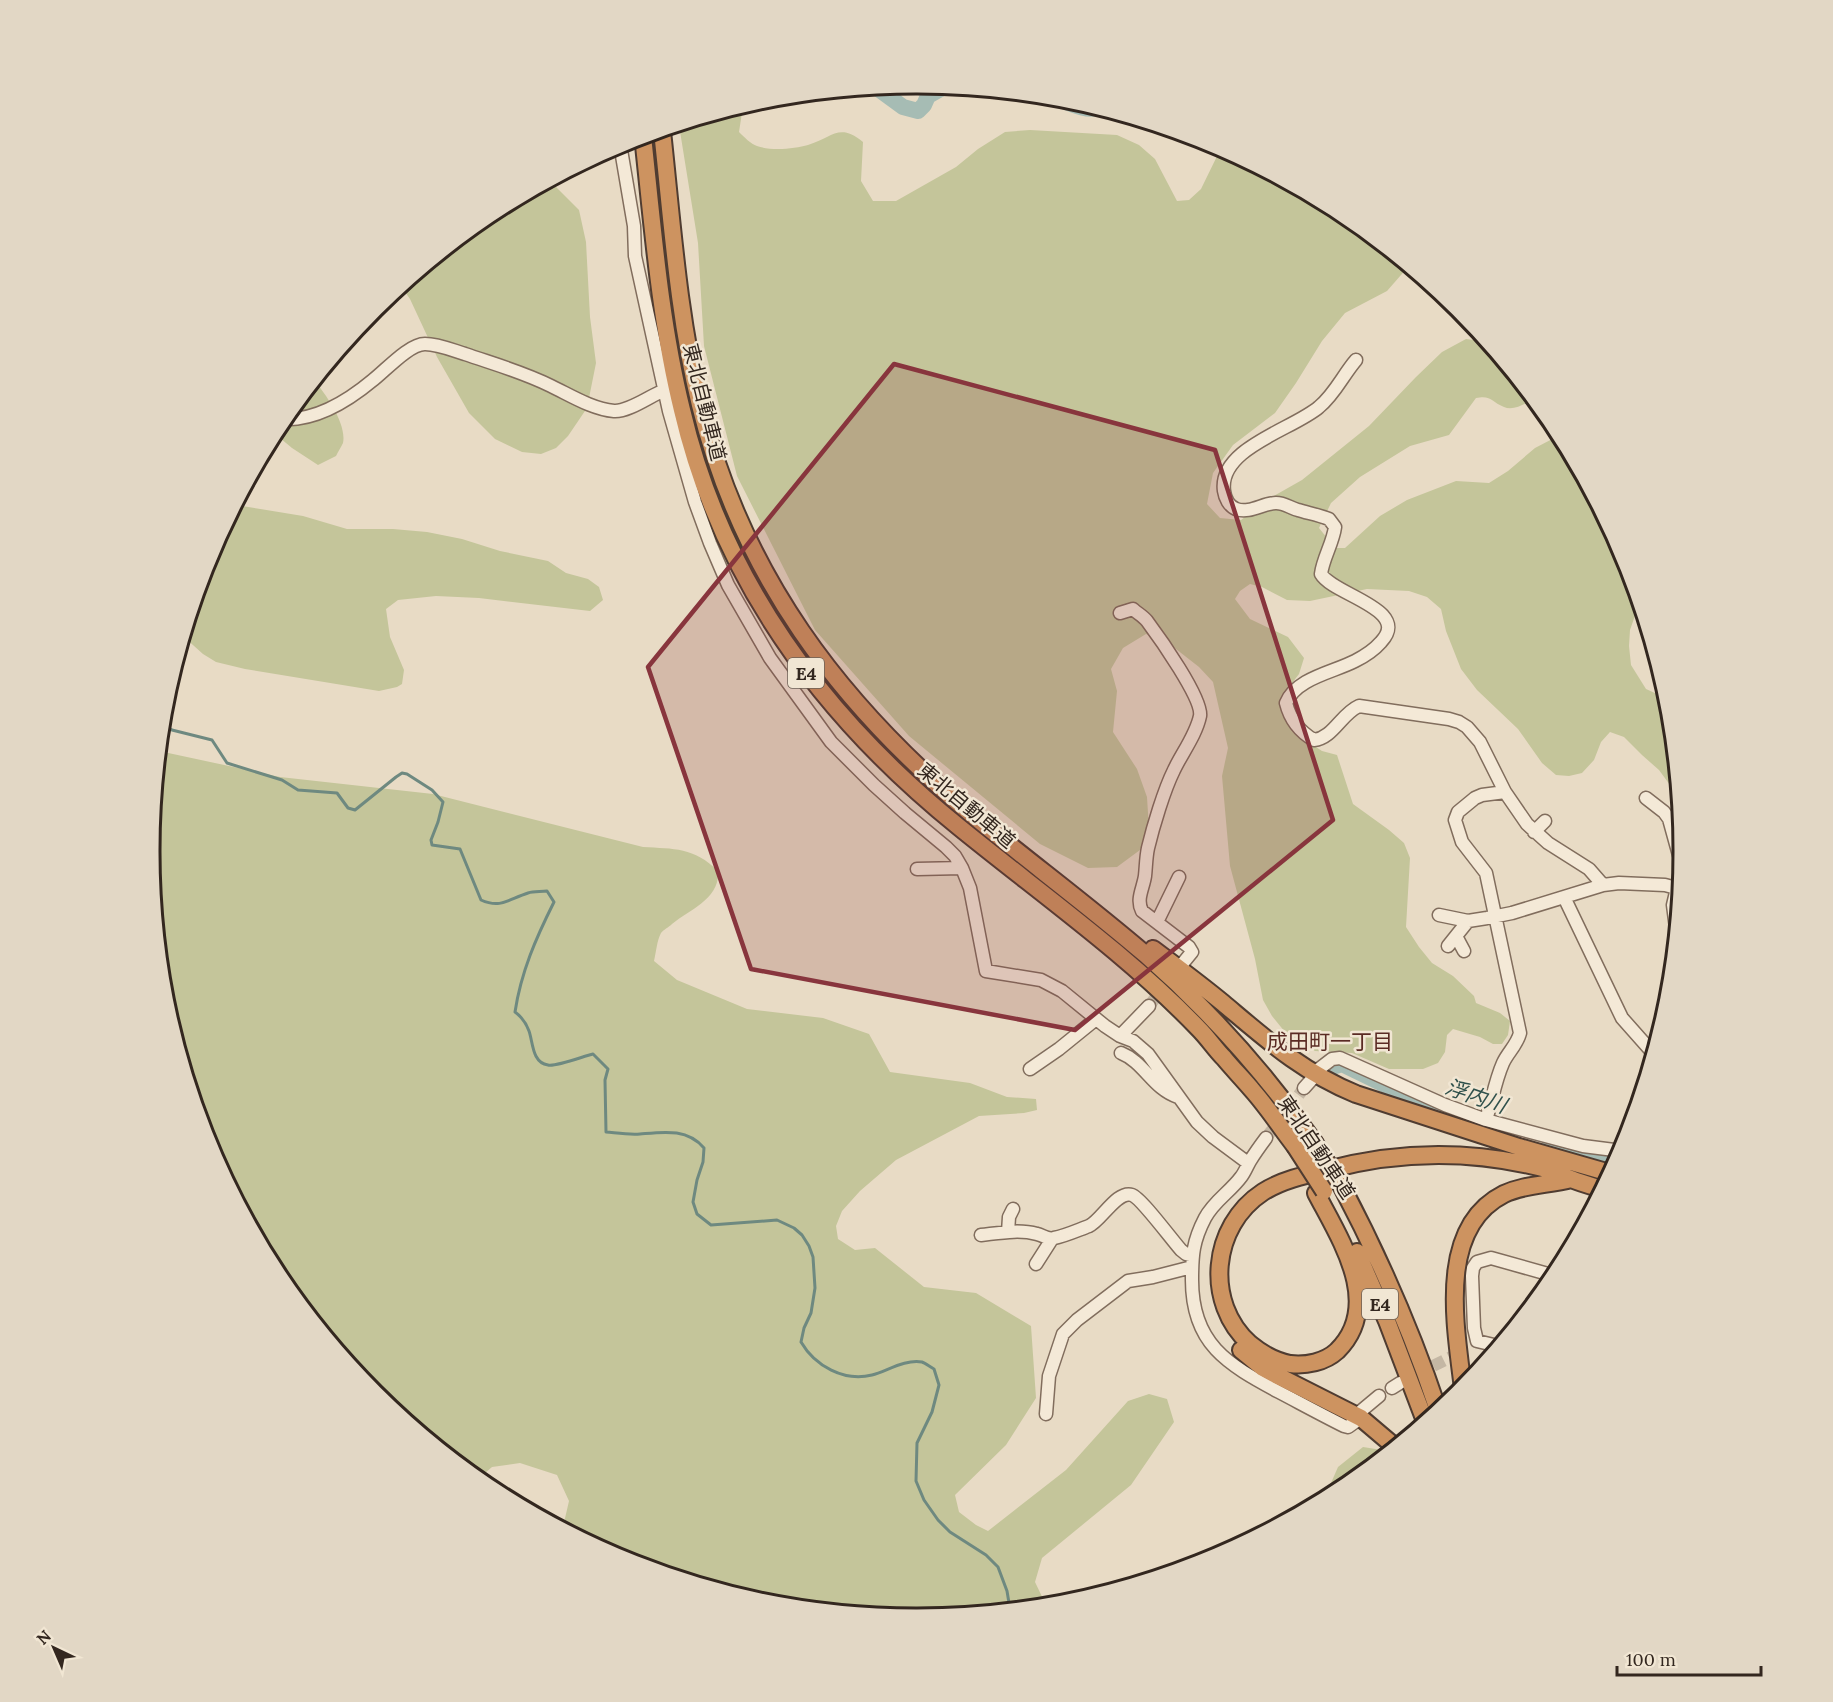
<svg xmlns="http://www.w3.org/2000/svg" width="1833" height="1702" viewBox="0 0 1833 1702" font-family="Lora,'Noto Sans JP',serif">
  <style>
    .green { fill: #c4c59a }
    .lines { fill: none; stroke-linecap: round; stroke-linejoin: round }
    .stream { stroke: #6e8980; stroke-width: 3 }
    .river { stroke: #a6bcb4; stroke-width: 16 }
    .minor-tunnel { stroke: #c4b7a4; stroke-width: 12; stroke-dasharray: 12 6; stroke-linecap: butt }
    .minor-casing { stroke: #816d5d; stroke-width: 15 }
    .highway-casing { stroke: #4f3c31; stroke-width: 20 }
    .minor { stroke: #f4e9d7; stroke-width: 12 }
    .highway { stroke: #cd9360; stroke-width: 16 }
    .highway-bridge-casing { stroke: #4f3c31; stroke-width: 20; stroke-linecap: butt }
    .highway-bridge { stroke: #cd9360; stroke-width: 16 }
    .marked { fill: #88353d; fill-opacity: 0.2; stroke: #88353d; stroke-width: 4.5; stroke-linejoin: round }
    .labels { text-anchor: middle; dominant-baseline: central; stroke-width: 5; stroke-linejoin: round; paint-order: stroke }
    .shield { fill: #f1e6d3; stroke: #6c6055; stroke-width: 1.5 }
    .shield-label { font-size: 18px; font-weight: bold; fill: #33271f }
    .street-label { font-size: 20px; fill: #33271f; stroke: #f1e6d3 }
    .neighbourhood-label { font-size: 21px; fill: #5a2b24; stroke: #f1e6d3 }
    .water-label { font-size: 21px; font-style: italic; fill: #30514c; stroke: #f1e6d3 }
    .rim { fill: none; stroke: #33271f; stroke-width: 3 }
  </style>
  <rect width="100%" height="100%" fill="#e8dbc5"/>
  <path class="green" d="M743,106l-4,26c5,5 12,12 18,14 13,5 38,3 51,-1 24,-7 31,-23 55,-3l-2,39 12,20h23l60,-34 22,-18 27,-17 25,-2 87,5 22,10 16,14 22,42 12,-1 12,-11 20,-41 122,65 65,54 -21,24 -42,22 -23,28 -26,42 -21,30 -42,32 -20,28 -6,31 13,14 21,2 31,-23 30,-17 67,-54 47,-49 26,-25 24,-13 15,2 8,4 44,54c-7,5 -20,12 -29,8 -13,-5 -12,-12 -28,-9l-27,37 -39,11 -50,31 -29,26 -12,25 16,20h10l35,-32 27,-16 49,-19 33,2 19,-12 27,-23 25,-13 65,123 14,46 -9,26 -1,16 2,19 15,24 22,10 10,97 -19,-26 -17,-15 -18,-18 -14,-5 -9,10 -7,18 -12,13 -13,3 -13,-1 -14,-12 -24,-34 -41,-39 -16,-21 -15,-38 -5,-22 -14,-12 -18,-6 -42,-2 -57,12 -23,-1 -25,-13 -12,-3 -10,7 -5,8 15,20 38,18 16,21 -5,16 -13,17 -2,21 9,20 29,19 15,4 16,49 36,26 15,13 6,15 -4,69 13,20 13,16 21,13 21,20 2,7 24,10 10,8 -2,14 -6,9h-9l-13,-7 -27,-8 -6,6 -2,17 -7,11 -15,6h-34l-37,-16 -37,-2 -30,-19 -13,-16 -9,-16 -8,-41 -25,-93 -8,-90 6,-28 -15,-66 -14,-15 -32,-25 -21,-8 -23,14 -12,21 6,22 -4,41 24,37 10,28 2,32 -9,21 -23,17 -29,1 -48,-24 -131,-108 -94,-106 -78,-154 -33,-130 -6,-103 -19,-118z
    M550,181l29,29 7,32 4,75 6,46 -9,45 -19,28 -12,12 -15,6 -19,-2 -27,-13 -26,-26 -32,-56 -27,-58 -9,-13 90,-73z
    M315,381c11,14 32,43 28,62 -2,4 -5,9 -7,13l-18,9 -26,-17 -18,-15 5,-8z
    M236,505l67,11 44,13h46l34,3 35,7 38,12 48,10 18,12 22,6 11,8 4,13 -13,11 -111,-13 -43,-2 -38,4 -12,9 4,28 14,33 -2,14 -5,3 -18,4 -134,-22 -29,-7 -13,-8 -19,-17 24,-80z
    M159,751l121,26 153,17 210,53c31,2 51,0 75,24 2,28 -28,38 -46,53 -3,3 -9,6 -11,9 -4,7 -5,20 -7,28l23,19 70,29 76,9 46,16 21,38 80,11 37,14 29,2 1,11 -13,3 -45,3 -83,44 -36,31 -18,20 -6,15 2,13 17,11 20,-2 49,39 52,6 55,33 5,72 -30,47 -51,50 4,17 17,13 12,6 78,-61 62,-69 21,-7 18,5 7,23 -43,63 -89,73 -7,24 11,23 -130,13 -149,-15 -144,-44 -60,-32 6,-26 -12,-26 -37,-12 -28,4 -14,12 -104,-86 -95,-116 -71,-133 -44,-144 -14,-149z
    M1363,1447l25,4 -46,38 -18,10 14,-32z"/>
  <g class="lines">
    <path class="stream" d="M162,724l10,6 40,10 15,23 55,17 16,10 39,3 11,15 7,2 41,-33 6,-4 5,1 25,16 11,12 -5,20 -7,18 1,5 28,4 21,51c20,9 28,-1 47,-7 6,-2 13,-1 19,-2l7,11c-18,36 -33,70 -39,110 7,5 11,11 14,19 4,11 3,32 19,34 8,2 36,-9 45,-11l15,15 -3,11 1,52c11,1 23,3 34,2 23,-2 47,-6 64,14l-1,14 -6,18 -4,22 4,12 14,11 66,-5 17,8 8,7 7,11 4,11 2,31 -4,25 -7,15 -3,14c14,24 43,40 71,33 15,-4 33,-16 50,-13 3,1 8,5 12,7l5,16 -7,27 -15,31 -1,38 8,19 14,20 12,12 36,23 12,12 9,24 3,18"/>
    <path class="river" d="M877,88l26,19 15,4 6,-6 4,-9 16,-9
      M1054,98c11,3 32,14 42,10
      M1327,1072l5,-5 10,-3 72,35 68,25
      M1550,1143l44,12 24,3"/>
    <path class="minor-tunnel" d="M1149,1006l27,-35
      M1266,1138l38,-50
      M1401,1382l62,-31"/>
    <defs>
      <path id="minor" d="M620,144l14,82 1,30 34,155 26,91 15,41 18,42 42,73 61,84 43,43 31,28 41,34 9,9 7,12 8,20 16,83 55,9 21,11 43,35 15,10 13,5 15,13 49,68 16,15 35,26
        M1356,360c-13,15 -21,34 -37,47 -25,22 -101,41 -95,84 1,7 5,15 12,18 14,5 27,-6 40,-6 9,0 14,5 22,7 10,3 21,5 31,9l6,8c-2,16 -12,31 -14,47 12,21 91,35 60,68 -7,8 -16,14 -26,19 -21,11 -59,17 -69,42 4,16 14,29 28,37 19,-2 27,-26 45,-34l90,13 10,3 8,5 13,15 25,50 22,32 21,19 41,26 14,16
        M283,419c33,2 66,-19 90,-39 13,-10 36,-36 52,-36 13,0 27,6 40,10 29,10 58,18 86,32 19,9 41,23 63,25 15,1 37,-16 51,-21
        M1120,613l13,-4c4,4 10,7 14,12 12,16 56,78 53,95 -4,19 -18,37 -26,54 -10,20 -21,57 -26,78 -2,9 -2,19 -3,28 -2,13 -9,23 -3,35l47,36 3,5 -9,11
        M1646,798l18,14 5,7 13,47
        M1534,832l11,-11
        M917,869l45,-1
        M1564,897l58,121 31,35
        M1439,915l29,6 19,-3 25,-5 91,-28 16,-2 46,2 15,4
        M1157,922l22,-45
        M1676,928l-3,-23 4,-17
        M1456,936l8,15
        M1448,946l20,-25
        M1120,1036l29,-30
        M1121,1053c23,9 32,36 57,44
        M1030,1069l29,-20 37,-30
        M1319,1069l13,-10 8,-1 105,47 41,15 97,26 39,5
        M1304,1088l8,-9
        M1486,1120c6,-19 9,-39 17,-57 5,-11 14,-18 17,-30l-34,-160 -24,-31 -7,-22 3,-8 17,-14 7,-3 23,-3
        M1266,1138c-6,8 -11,15 -16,23 -3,5 -5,11 -9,16 -11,15 -27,24 -36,41 -12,23 -13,37 -13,62 0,64 35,84 87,112 21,11 43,23 65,34l4,1 7,-5
        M1008,1232l1,-15 4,-8
        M981,1235c18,-2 38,-6 56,-1 6,1 10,6 17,4 11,-2 24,-8 35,-12 12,-5 28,-36 43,-31 9,3 40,45 49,55l5,4 6,1
        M1036,1264l16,-25
        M1498,1346l-21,-5 -3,-13 -2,-52 1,-8 4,-6 14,-4 64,18
        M1392,1388l8,-5
        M1361,1411l18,-15
        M1046,1414l3,-38 14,-42 14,-14 51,-39 25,-4 39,-10"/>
      <path id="highway" d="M662,131c10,91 16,184 38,274 42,170 138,297 270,408 58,48 119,93 176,142 64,56 119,118 168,187
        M643,136c10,92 17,185 39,274 40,171 142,308 277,417 81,66 168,127 240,202 9,9 16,20 25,29 9,11 20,22 29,33 15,17 28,37 42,55
        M1153,949c24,18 47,35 70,54 44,37 79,69 133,91l163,53 91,26
        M1341,1185c38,72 71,147 97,225
        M1316,1193c24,46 68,112 21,158 -12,11 -31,15 -47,13 -15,-3 -28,-10 -40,-20 -46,-41 -39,-118 13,-152 19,-12 42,-17 64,-22 74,-20 149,-20 223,0 8,2 14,7 21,9 10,4 21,7 31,10
        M1357,1252l30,69 38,100
        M1241,1350l22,18 13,7 85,43 33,28
        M1463,1389c-7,-61 -27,-161 41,-195 21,-10 45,-9 67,-15"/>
    </defs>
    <use href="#minor" class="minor-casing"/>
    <use href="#highway" class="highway-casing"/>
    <use href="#minor" class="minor"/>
    <use href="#highway" class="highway"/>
    <defs>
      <path id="highway-bridge" d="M1314,1142l27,43
        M1295,1146l29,45"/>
    </defs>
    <use href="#highway-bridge" class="highway-bridge-casing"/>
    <use href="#highway-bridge" class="highway-bridge"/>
  </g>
  <path class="marked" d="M894,364l321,86 118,370 -258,210 -324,-61 -103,-302z"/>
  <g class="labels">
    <g class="shield">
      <rect x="788" y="658" width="36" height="30" rx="4.5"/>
      <rect x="1362" y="1289" width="36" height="30" rx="4.5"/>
    </g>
    <g class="shield-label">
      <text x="806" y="673">E4</text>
      <text x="1380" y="1304">E4</text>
    </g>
    <g class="street-label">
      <text transform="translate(705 402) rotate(76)">東北自動車道</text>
      <text transform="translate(967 805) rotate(40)">東北自動車道</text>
      <text transform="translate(1317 1147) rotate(56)">東北自動車道</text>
    </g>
    <g class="neighbourhood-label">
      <text x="1330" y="1041">成田町一丁目</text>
    </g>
    <g class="water-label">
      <text transform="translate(1476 1096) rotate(19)">浮内川</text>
    </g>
  </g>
  <path d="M0 0H1833V1702H0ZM916 94H917A756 756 0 0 1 1673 850V852A756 756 0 0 1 917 1608H916A756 756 0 0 1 160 852V850A756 756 0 0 1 916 94Z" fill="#e2d7c5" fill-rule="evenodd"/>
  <path class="rim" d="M916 94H917A756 756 0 0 1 1673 850V852A756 756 0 0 1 917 1608H916A756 756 0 0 1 160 852V850A756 756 0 0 1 916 94Z"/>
  <g transform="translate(54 1648) rotate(316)" stroke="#f1e6d3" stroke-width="4.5" paint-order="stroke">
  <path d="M0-4.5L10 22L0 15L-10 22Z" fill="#33271f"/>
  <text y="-9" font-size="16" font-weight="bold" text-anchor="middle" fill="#33271f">N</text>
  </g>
  <path d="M1617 1666v9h144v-9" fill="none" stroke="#33271f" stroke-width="3"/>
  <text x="1626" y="1666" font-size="18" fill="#33271f" stroke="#f1e6d3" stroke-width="4.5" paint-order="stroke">100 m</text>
</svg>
